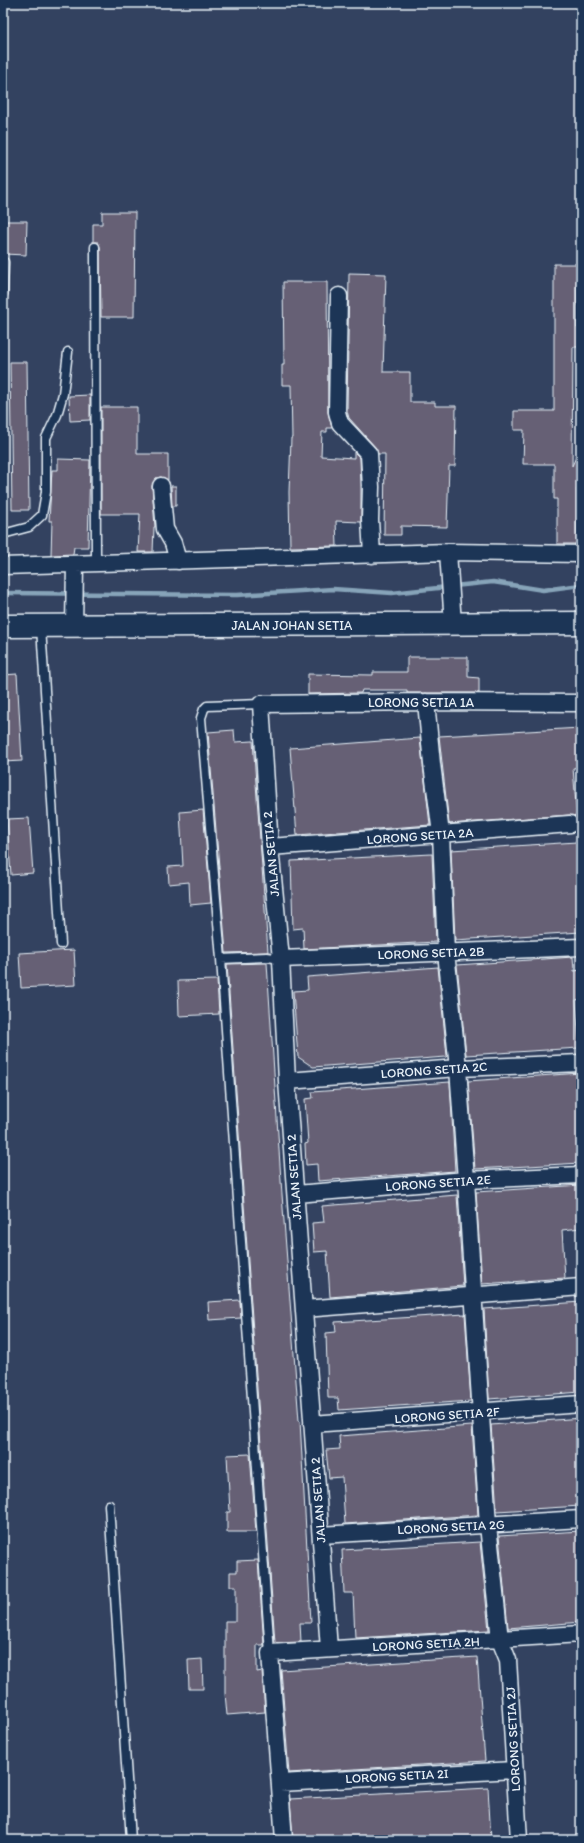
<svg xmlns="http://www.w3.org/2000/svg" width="584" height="1843" viewBox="0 0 584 1843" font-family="Itim,sans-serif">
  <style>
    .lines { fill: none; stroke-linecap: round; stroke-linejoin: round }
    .stream { stroke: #87a4b9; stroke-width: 4.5 }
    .building { fill: #666175; stroke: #e8f1f8 }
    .service-casing { stroke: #e8f1f8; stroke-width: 11 }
    .minor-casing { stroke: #e8f1f8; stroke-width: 19 }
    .secondary-casing { stroke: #e8f1f8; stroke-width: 25 }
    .service { stroke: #1d3557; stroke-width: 8 }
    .minor { stroke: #1d3557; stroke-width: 16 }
    .secondary { stroke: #1d3557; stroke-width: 22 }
    .labels { text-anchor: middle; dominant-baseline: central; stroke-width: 4; stroke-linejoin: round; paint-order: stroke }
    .street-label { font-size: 13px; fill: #e8f1f8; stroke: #1d3557 }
  </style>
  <rect width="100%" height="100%" fill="#334260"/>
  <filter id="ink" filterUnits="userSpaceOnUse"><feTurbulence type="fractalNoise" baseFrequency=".025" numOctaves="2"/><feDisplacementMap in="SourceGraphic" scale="8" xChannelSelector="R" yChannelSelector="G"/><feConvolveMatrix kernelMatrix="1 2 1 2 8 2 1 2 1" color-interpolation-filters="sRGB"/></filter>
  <g filter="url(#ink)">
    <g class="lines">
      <path class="stream" d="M454,586l39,-4 50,8 38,-5
        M3,593l234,2 96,-6 59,4 55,-6"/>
    </g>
    <path class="building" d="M102,212h33l-1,105h-33l-1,-70 -2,-5h-5v-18h9z
      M3,221h24l-1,34 -23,-1z
      M554,264h23v64h4v19h-8l-1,119 9,-20v45l-4,-2v55h-20v-45h-3v-35h-31l1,-34h-10v-19h40z
      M349,273l37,1 -3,98h27v30h25v4h21l-1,60h-6l-2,61 -46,-1v9h-17l1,-81h-7l-2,-6 -27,-30 -2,-7z
      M283,282h44l1,130 4,16h-5v4h-5l-1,24 33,2v-6l6,6 1,29v35l-25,-1 1,25 -47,1 -1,-55 2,-54h1l-1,-53h-9v-20h2z
      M10,362h17l2,148h-17z
      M90,395v25l-20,1 -1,-25z
      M101,407h36v47h31v26l-7,-3 -5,1 -4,8 3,41h-1l-1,25h-15l2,-38h-39z
      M58,459l32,1 -2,87h-14l-1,7 -22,1 1,-34h-3l3,-51h6z
      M171,486h5v20h-4z
      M407,657h61v20l11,1v15h-72v-3h-45l-1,3 -53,1v-20l65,1v-3h34z
      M17,674l5,87 -19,1v-87z
      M581,728v39l-8,1 4,48 -8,-1 -120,9 -10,-88z
      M234,730l1,12 18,-1 15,211 -42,1 -18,-221z
      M420,738l10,87 -133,10 -7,-87z
      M203,810l8,93 -21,2 -1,-23 -20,2 -1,-17 15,-1 -3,-54z
      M29,818l4,55 -22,2 -4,-56z
      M577,842l1,12h3v78l-126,8 -4,-90z
      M432,854l4,88 -132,7 -1,-21 -10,1 -2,-68z
      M74,950l2,35 -55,3 -2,-35z
      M573,957l1,14 7,-1v29l-5,1 3,48 -113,7 -9,-90z
      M267,963l14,218 18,240h1l11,202h-11l1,19 -26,1 -48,-679z
      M438,967l9,89 -1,1 -133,10 -15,-10 -5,-66 15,-1 -1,-13z
      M217,980l2,34 -40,2 -1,-35z
      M581,1073v90l-106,6 -7,-88z
      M450,1082l5,89 -137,10 -1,-17 -11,1 -1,-21 3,-1 -3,-44 8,-1 -1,-6z
      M581,1185v43l-19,2 3,48 -83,6 -6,-92z
      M457,1195l6,91 -133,11 -3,-46 -13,1 -2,-29 12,-1 -2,-16z
      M240,1300l1,18 -32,2 -1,-18z
      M581,1302v90l-92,7 -5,-90z
      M465,1314l6,87 -132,9 -1,-12h-10l-2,-65 10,-1 -1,-10z
      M581,1418v88l-84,5 -6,-86z
      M472,1426l6,89 -133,9 -3,-47 -13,1 -3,-28 14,-1 -1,-13z
      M250,1454l6,78h-29v-20h3l-3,-57z
      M581,1531v91l-73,6 -9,-92z
      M480,1542l9,88 -134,8 -2,-45h-9l-2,-43z
      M258,1560l6,85h-7v27l5,-1 3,41 -38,3 -2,-22v-72h11v-35h-6v-14h7v-11z
      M477,1657l8,104 -196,12 -8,-103z
      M202,1659l1,30h-14l-1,-29z
      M488,1788l3,51 -198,1 -3,-41z"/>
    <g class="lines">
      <defs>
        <path id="service" d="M95,247l1,316
          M3,294l1,-32
          M3,534l26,-7 13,-12 4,-23v-54l11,-23 6,-21 5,-42
          M41,627l20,317
          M261,704l-54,2 -3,3 -3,9 20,241 49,694
          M221,959l46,-2 14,2
          M109,1505l22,335"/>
        <path id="minor" d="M339,296l-2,116 3,11 29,31 2,33 -1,33 2,35
          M161,486l4,43 8,14 5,18
          M448,552l5,72
          M3,566l445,-14 133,2
          M74,627l1,-62
          M426,702l6,62 9,70 5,118 12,116 8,112 22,345 12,115 8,20 11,180
          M270,847l300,-23
          M281,959l300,-12
          M287,1081l171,-13 123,-5
          M296,1194l170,-14 115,-5
          M304,1309l277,-22
          M312,1424l269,-20
          M321,1535l260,-16
          M329,1649l-42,-568 -6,-122 -11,-112 -9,-143 165,-2 155,1
          M280,1783l234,-13
          M284,1840l-14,-187 311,-19"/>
        <path id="secondary" d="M3,626l578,-3"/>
      </defs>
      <use href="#service" class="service-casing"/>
      <use href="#minor" class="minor-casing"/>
      <use href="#secondary" class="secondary-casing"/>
      <use href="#service" class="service"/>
      <use href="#minor" class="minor"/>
      <use href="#secondary" class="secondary"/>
    </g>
  </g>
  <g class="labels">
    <g class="street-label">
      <text x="292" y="625">JALAN JOHAN SETIA</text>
      <text x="421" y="702">LORONG SETIA 1A</text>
      <text transform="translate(420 836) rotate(-4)">LORONG SETIA 2A</text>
      <text transform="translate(271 854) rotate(-95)">JALAN SETIA 2</text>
      <text transform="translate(431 953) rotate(-2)">LORONG SETIA 2B</text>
      <text transform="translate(434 1070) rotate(-4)">LORONG SETIA 2C</text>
      <text transform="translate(294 1177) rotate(-94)">JALAN SETIA 2</text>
      <text transform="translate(438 1183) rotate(-4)">LORONG SETIA 2E</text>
      <text transform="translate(447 1415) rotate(-4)">LORONG SETIA 2F</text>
      <text transform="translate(318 1500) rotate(-94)">JALAN SETIA 2</text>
      <text transform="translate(451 1527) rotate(-3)">LORONG SETIA 2G</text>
      <text transform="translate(426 1644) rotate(-3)">LORONG SETIA 2H</text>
      <text transform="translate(513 1739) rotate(-93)">LORONG SETIA 2J</text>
      <text transform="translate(397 1776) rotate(-3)">LORONG SETIA 2I</text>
    </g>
  </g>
  <rect width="584" height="1843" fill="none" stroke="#1d3557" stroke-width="16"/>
  <rect x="8" y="8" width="568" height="1827" fill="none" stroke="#e8f1f8" stroke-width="1.5" filter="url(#ink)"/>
</svg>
